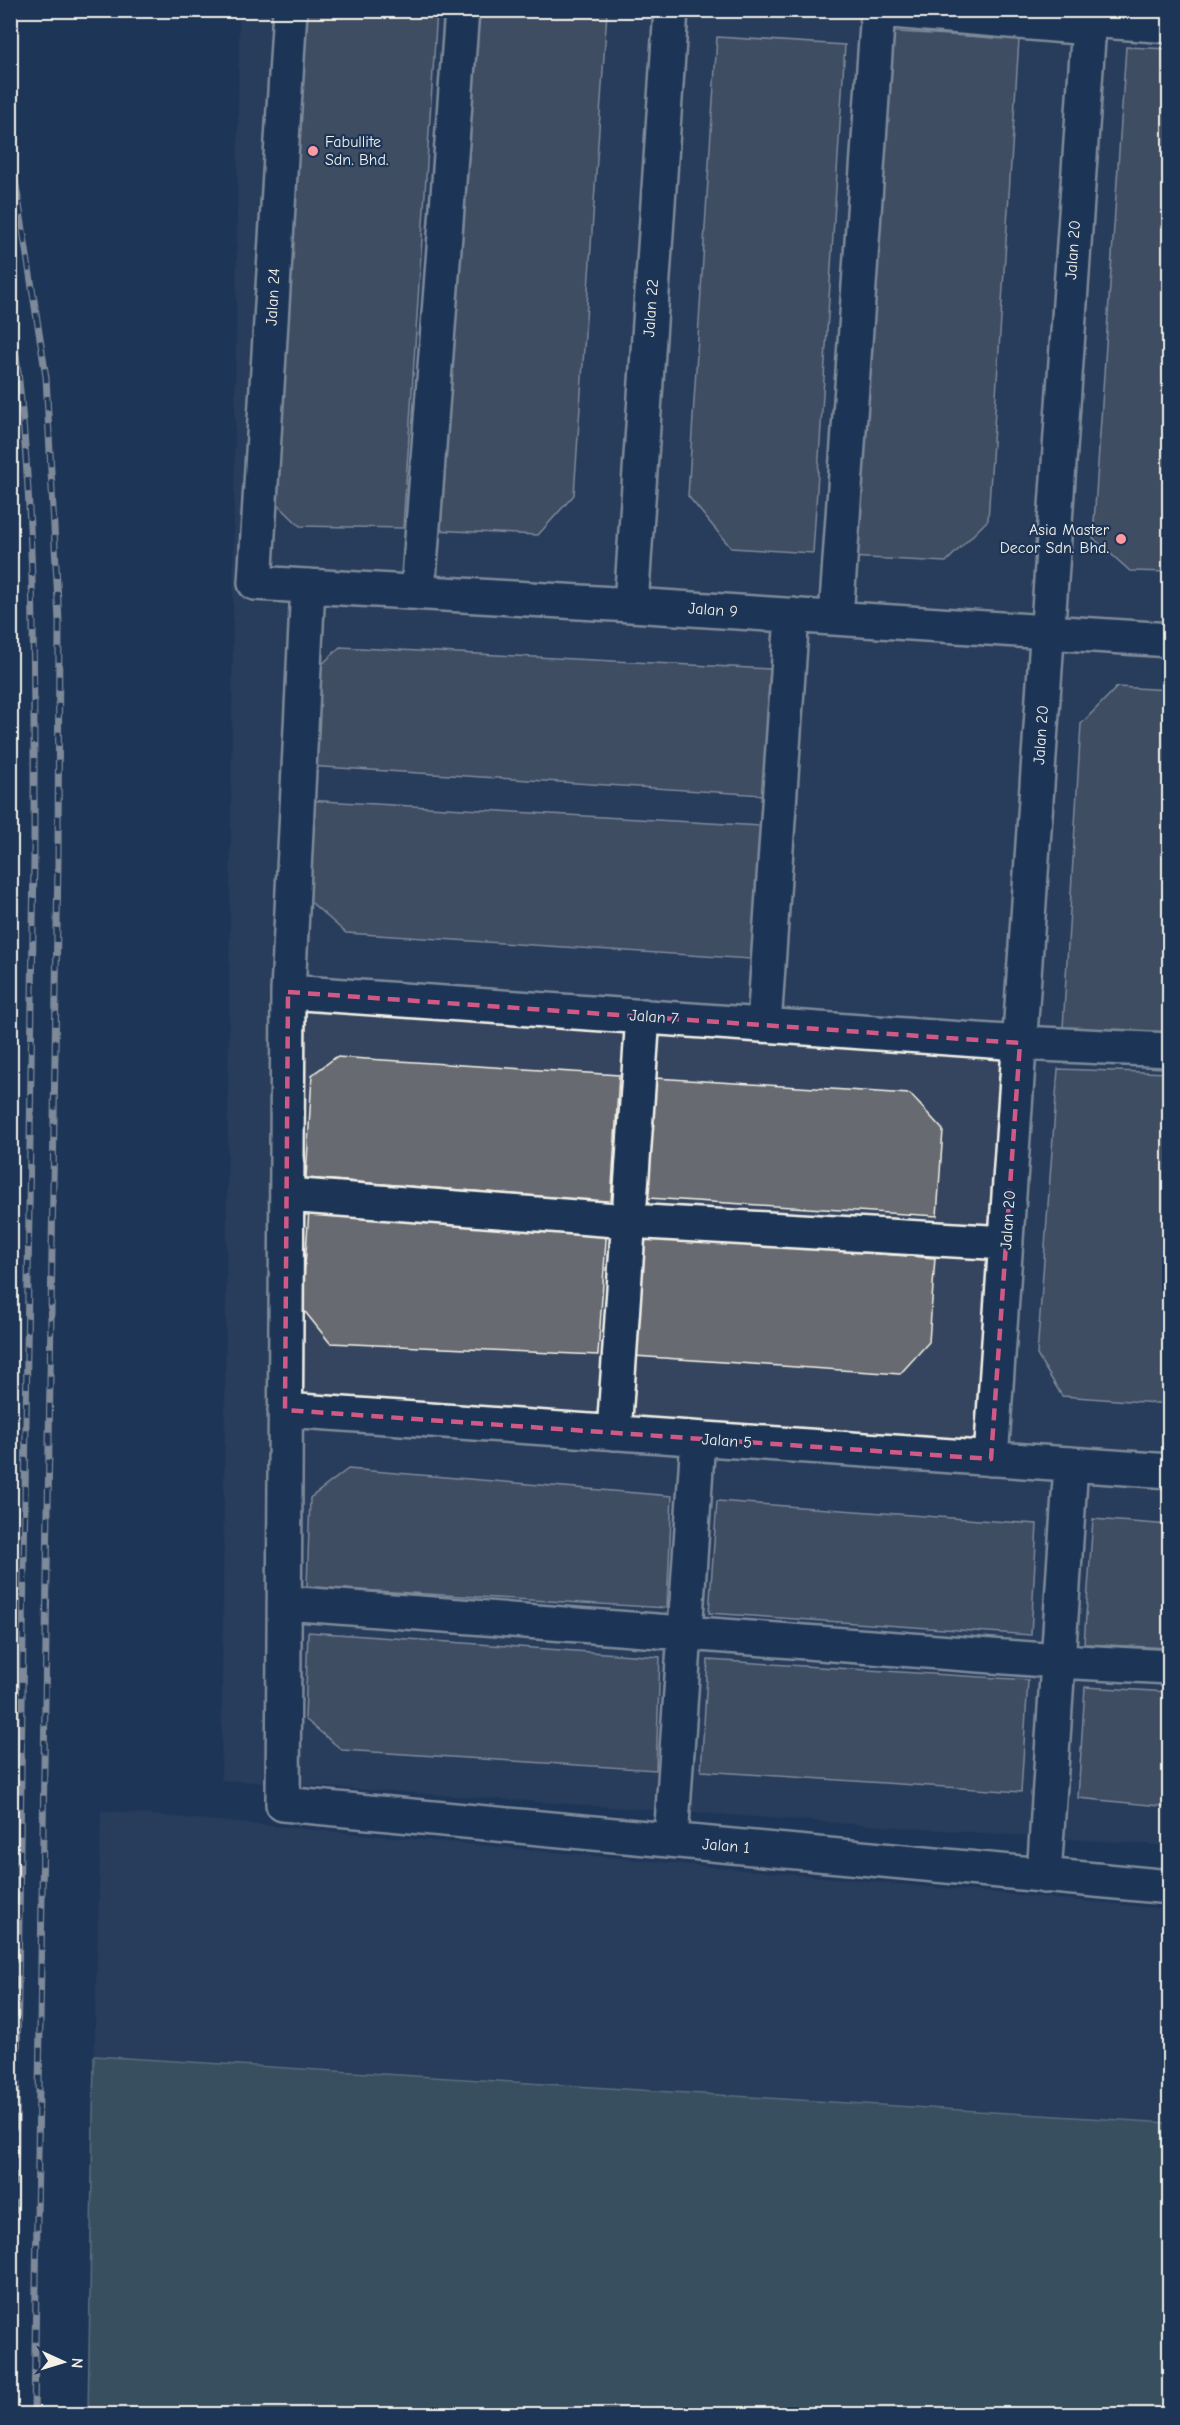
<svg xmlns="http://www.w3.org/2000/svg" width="1180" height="2425" viewBox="0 0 1180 2425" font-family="'Comic Neue',sans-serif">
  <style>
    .built { fill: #34455f }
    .green { fill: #5a706c; stroke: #a7b0aa; stroke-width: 1.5 }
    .building { fill: #686b72; stroke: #f4f1e8; stroke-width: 1.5 }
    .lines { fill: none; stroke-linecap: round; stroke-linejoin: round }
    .minor-casing { stroke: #f4f1e8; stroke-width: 38 }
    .minor { stroke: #1d3557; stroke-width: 33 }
    .rail-casing { stroke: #f4f1e8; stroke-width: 7 }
    .rail { stroke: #1d3557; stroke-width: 4.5; stroke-dasharray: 14; stroke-linecap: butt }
    .marked { fill: none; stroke: #d15985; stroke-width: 4.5; stroke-dasharray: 12 8; stroke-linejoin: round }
    .poi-dot { fill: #ff9aa2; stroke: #1d3557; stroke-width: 2 }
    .labels { text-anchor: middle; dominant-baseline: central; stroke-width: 4.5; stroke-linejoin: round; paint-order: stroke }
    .poi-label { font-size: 16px; fill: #f4f1e8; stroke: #1d3557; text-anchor: start }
    .street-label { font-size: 16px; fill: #f4f1e8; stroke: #1d3557 }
  </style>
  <rect width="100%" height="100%" fill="#1d3557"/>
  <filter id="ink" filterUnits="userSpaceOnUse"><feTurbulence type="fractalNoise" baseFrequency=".0167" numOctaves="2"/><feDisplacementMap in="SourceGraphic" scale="12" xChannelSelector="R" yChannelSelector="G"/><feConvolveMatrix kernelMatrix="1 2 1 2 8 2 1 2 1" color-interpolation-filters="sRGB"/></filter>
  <g filter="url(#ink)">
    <path class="built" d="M239,11h930v1835l-948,-66z
      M101,1810l1068,99v214l-1075,-67z"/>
    <path class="green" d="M94,2056l1075,67v291h-1081z"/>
    <path class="building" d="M300,10h137l-34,518 -103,-2 -32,-31z
      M470,10l137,2 -33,483 -36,40 -104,-5z
      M881,31l138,8 -31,481 -42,42 -98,-5z
      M717,37l128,8 -32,508 -82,-5 -43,-52z
      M1126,47l44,2v523l-40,-1 -37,-33z
      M340,647l430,22 -7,126 -455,-29 5,-93z
      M1117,687l53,3v344l-107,-6 18,-304z
      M305,800l457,26 -11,133 -405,-26 -49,-43z
      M336,1057l283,18 -8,127 -305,-24 6,-103z
      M1058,1069l112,4v331l-108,-8 -25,-41z
      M655,1078l255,16 33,36 -6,86 -289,-18z
      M309,1210l298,16 -9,129 -268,-12 -28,-35z
      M642,1237l293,21 -6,84 -29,32 -266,-18z
      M348,1469l324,27 -5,112 -360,-21 3,-89z
      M717,1501l320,23 -6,111 -322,-22z
      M1093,1519l77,6v123l-86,-4z
      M308,1632l352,25 -4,113 -314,-20 -37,-31z
      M708,1660l320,20 -7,112 -320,-21z
      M1085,1687l85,5v115l-92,-9z"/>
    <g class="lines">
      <defs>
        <path id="minor" d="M290,10l-35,573 376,22 539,35
          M880,10l209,18
          M1089,20l81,6
          M308,586l-20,406 -5,812 887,83
          M418,592l44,-582
          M631,605l40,-595
          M836,618l42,-608
          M288,992l732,51 150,7
          M764,1025l28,-410
          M287,1195l342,26 377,22
          M285,1410l885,61
          M614,1433l29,-417
          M991,1459l99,-1449
          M285,1603l773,58 112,6
          M671,1840l27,-401
          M1044,1876l27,-412"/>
      </defs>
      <use href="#minor" class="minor-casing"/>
      <use href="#minor" class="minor"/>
      <defs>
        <path id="rail" d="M10,147l36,230 13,244 -1,241 -24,1552
          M10,311c27,180 24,365 24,547l-22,1556"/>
      </defs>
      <use href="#rail" class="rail-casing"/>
      <use href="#rail" class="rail"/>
    </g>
  </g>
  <path d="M0 0H1180V2425H0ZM288,992l732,51 -29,416 -706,-49z" fill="#1d3557" fill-opacity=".55" fill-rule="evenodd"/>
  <path class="marked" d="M288,992l732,51 -29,416 -706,-49z"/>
  <g class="poi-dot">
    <circle cx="313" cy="151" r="6"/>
    <circle cx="1121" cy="539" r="6"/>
  </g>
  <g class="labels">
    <g class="poi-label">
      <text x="325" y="142">Fabullite<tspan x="325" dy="18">Sdn. Bhd.</tspan></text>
      <text x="1109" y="530" text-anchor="end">Asia Master<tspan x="1109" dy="18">Decor Sdn. Bhd.</tspan></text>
    </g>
    <g class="street-label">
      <text transform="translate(1073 250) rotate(-86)">Jalan 20</text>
      <text transform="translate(273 297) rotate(-87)">Jalan 24</text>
      <text transform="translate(651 308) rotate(-86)">Jalan 22</text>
      <text transform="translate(713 610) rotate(4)">Jalan 9</text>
      <text transform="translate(1041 735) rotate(-86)">Jalan 20</text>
      <text transform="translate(654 1017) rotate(4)">Jalan 7</text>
      <text transform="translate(1008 1220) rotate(-86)">Jalan 20</text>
      <text transform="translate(727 1441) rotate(4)">Jalan 5</text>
      <text transform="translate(726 1846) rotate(5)">Jalan 1</text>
    </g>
  </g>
  <rect width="1180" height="2425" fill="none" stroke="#1d3557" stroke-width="36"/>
  <rect x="18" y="18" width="1144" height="2389" fill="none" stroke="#f4f1e8" stroke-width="2" filter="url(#ink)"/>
  <g transform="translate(63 2362) rotate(94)" stroke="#1d3557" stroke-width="4.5" paint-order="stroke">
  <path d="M0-4.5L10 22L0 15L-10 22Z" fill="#f4f1e8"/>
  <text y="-9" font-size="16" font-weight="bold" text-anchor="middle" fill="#f4f1e8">N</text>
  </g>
</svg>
